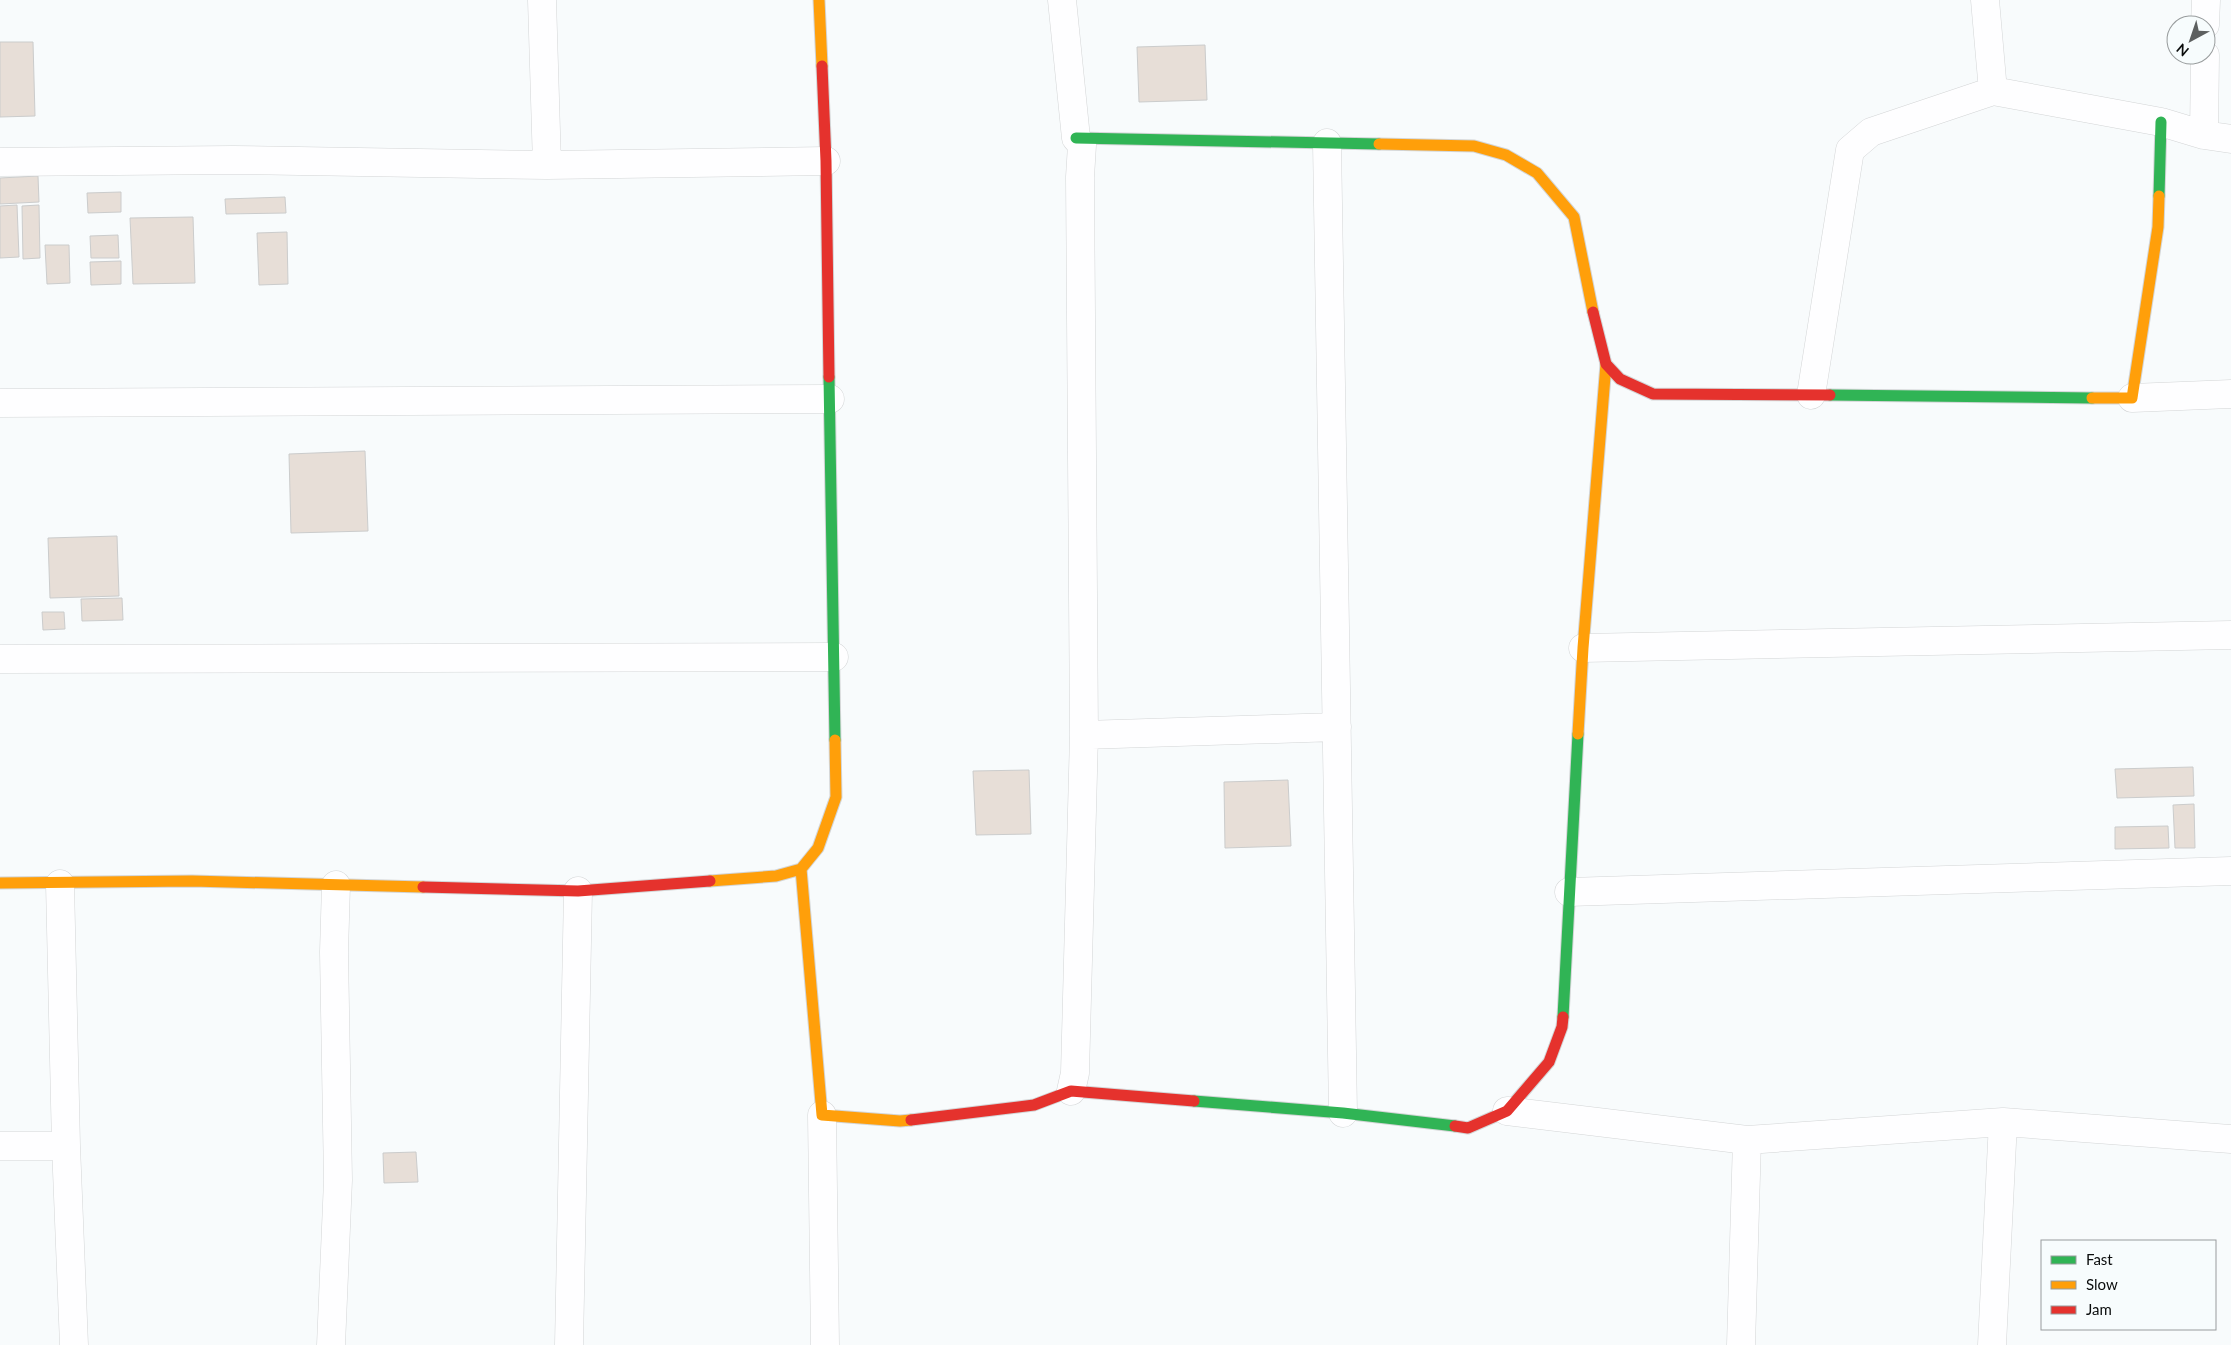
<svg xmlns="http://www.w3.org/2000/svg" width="2231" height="1345" viewBox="0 0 2231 1345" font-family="Lato,sans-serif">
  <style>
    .building { fill: #e7ded7; stroke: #cbcccc }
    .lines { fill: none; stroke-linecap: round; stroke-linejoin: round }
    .street-casing { stroke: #d3d5d6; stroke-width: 29 }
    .fast-casing { stroke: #d3d5d6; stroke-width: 13 }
    .slow-casing { stroke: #d3d5d6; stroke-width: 13 }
    .jam-casing { stroke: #d3d5d6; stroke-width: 13 }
    .street { stroke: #fefeff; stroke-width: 28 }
    .fast { stroke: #30b455; stroke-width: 11 }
    .slow { stroke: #ff9f0a; stroke-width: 11 }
    .jam { stroke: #e5322d; stroke-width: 11 }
  </style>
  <rect width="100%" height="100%" fill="#f8fbfc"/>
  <path class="building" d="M0,42h33l2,74 -35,1z
    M1205,45l2,55 -68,2 -2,-55z
    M38,176l1,26 -39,2v-26z
    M121,192v20l-33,1 -1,-20z
    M285,197l1,16 -60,1 -1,-15z
    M17,205l2,52 -19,1v-52z
    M39,205l1,53 -17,1 -1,-53z
    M193,217l2,66 -62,1 -3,-66z
    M287,232l1,52 -29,1 -2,-52z
    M118,235l1,23h-28l-1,-22z
    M45,245h24l1,38 -23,1z
    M121,261v23l-30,1 -1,-23z
    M365,451l3,80 -77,2 -2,-79z
    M117,536l2,60 -69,2 -2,-60z
    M122,598l1,22 -41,1 -1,-22z
    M42,612h22l1,17 -22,1z
    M2193,767l1,29 -77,2 -2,-29z
    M1029,770l2,64 -55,1 -3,-64z
    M1288,780l3,66 -66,2 -1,-66z
    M2194,804l1,44h-20l-2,-43z
    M2168,826l1,22 -54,1v-22z
    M416,1152l2,30 -34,1 -1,-30z"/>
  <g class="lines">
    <defs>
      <path id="street" d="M542,0l5,165
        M1062,0l14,138 6,7 -2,32 4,558 -9,338 -4,18
        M1985,0l8,91 168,31 43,13 27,4
        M2205,25l1,-25
        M2204,135l1,-80
        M1327,143l16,970
        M0,162l233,-2 314,5 279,-4
        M1811,395l39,-245 21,-18 122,-41
        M2132,398l99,-4
        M0,403l830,-4
        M1583,648l648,-13
        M0,659l834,-2
        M1084,735l253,-8
        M60,884l6,262 8,199
        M1569,892l662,-21
        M1507,1111l240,29 256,-18 228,17
        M822,1115l3,230
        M0,1146h66
        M331,1345l7,-165 -4,-228 2,-67
        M569,1345l9,-454
        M1741,1345l6,-205
        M1992,1345l11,-223"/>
      <path id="fast" d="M1076,138l303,6
        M2159,196l2,-74
        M829,377l6,363
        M1830,395l262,3
        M1563,1017l15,-283
        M1194,1101l149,12 112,13"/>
      <path id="slow" d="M819,0l3,66
        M1379,144l95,2 32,9 31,18 37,44 19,95
        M2092,398h40l26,-171 1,-31
        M1578,734l5,-86 23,-284
        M801,869l21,246 78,6 11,-1
        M710,881l66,-5 25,-7 17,-21 18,-51 -1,-57
        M0,883l192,-2 231,6"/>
      <path id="jam" d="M822,66l4,95 3,216
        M1593,312l13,52 14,15 33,15 177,1
        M423,887l155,4 132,-10
        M911,1120l123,-15 37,-14 123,10
        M1455,1126l13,2 39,-17 42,-49 13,-35 1,-10"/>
    </defs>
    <use href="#street" class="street-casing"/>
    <use href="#fast" class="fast-casing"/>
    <use href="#slow" class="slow-casing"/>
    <use href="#jam" class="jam-casing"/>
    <use href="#street" class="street"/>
    <use href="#fast" class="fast"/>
    <use href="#slow" class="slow"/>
    <use href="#jam" class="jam"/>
  </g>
  <rect x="2041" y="1240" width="175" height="90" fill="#f7fcfd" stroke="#989c9d"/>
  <rect x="2051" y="1256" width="25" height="8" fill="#30b455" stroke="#989c9d"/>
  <text x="2086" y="1265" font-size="15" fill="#0a0c0c">Fast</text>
  <rect x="2051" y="1281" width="25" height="8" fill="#ff9f0a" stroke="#989c9d"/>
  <text x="2086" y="1290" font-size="15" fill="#0a0c0c">Slow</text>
  <rect x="2051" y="1306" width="25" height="8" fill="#e5322d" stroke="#989c9d"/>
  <text x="2086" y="1315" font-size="15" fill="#0a0c0c">Jam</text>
  <g transform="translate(2191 40) rotate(220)"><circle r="24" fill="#f7fcfd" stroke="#989c9d"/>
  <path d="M0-4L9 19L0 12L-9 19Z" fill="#5d6060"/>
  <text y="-8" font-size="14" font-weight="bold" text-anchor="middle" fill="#0a0c0c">N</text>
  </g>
</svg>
